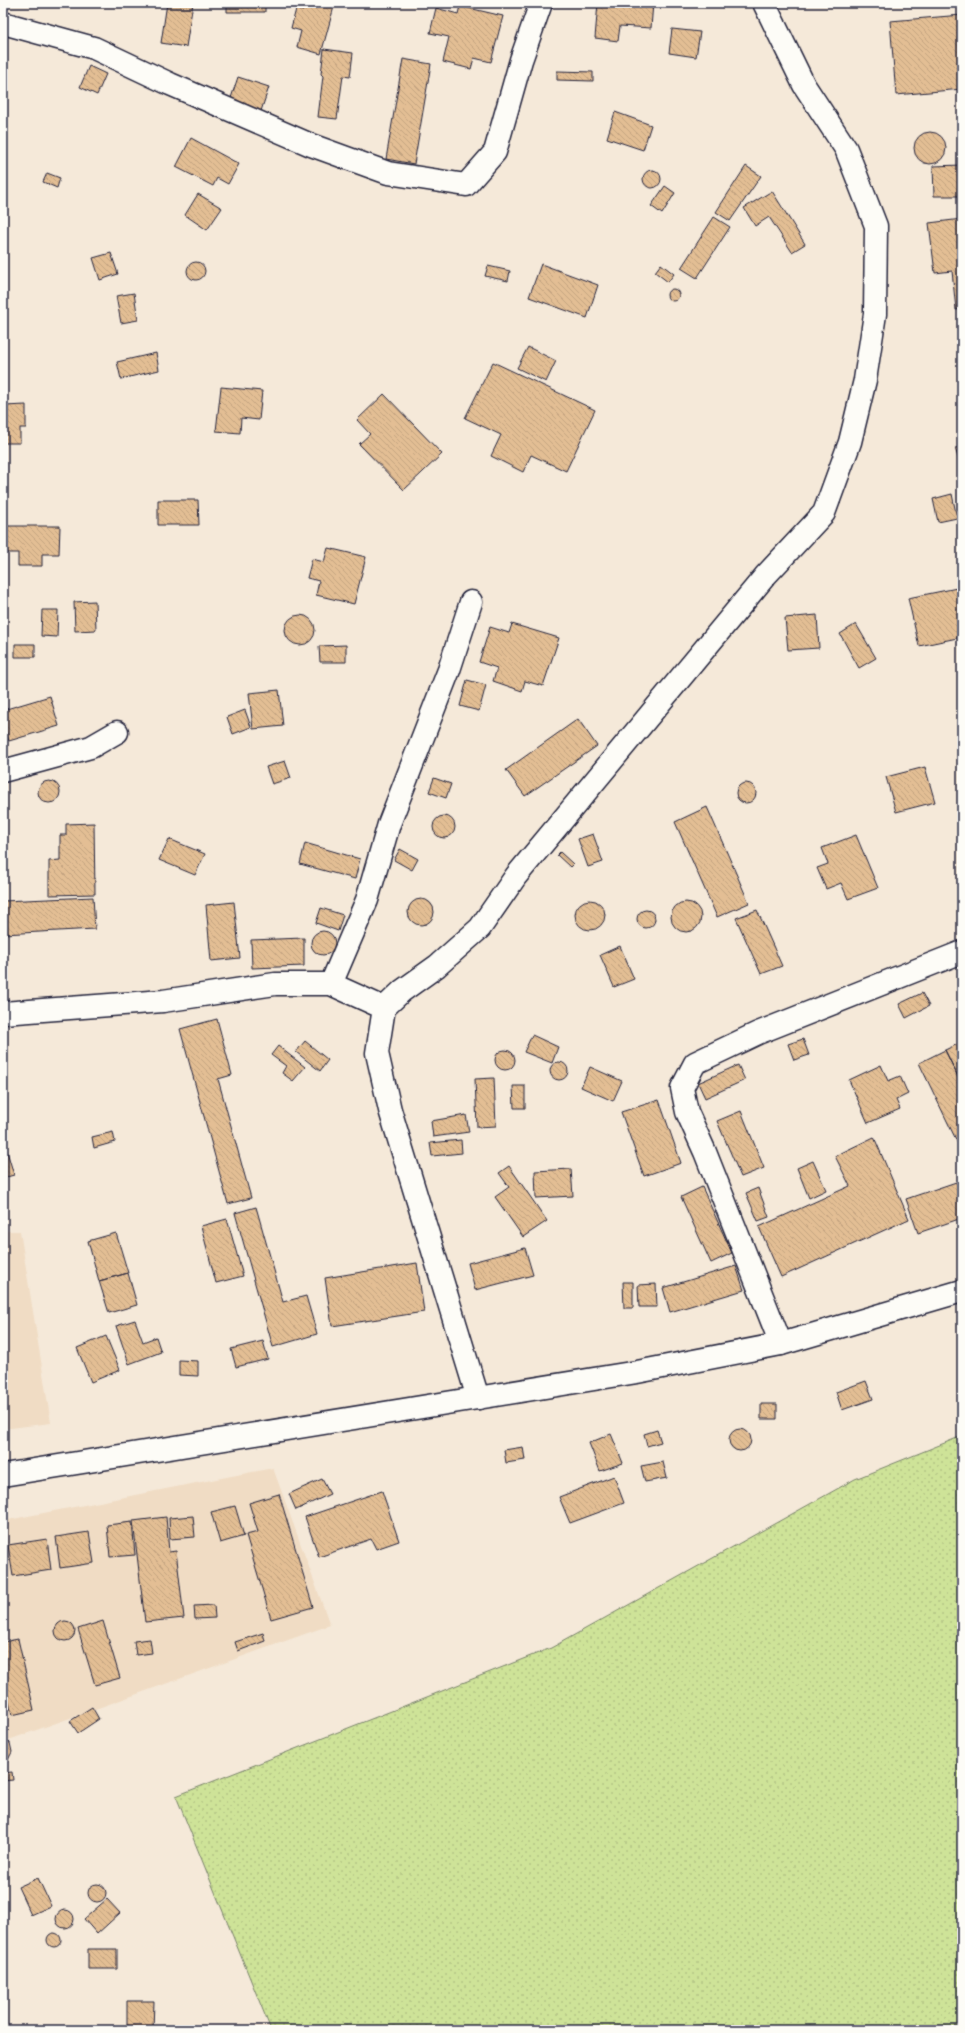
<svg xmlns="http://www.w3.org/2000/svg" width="965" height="2033" viewBox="0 0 965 2033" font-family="Kalam,sans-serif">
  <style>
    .built { fill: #f0dcc4 }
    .grass { fill: url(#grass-dots); stroke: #78826a }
    .building { fill: url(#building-back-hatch); stroke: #22223b }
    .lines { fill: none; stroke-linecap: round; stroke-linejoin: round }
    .street-casing { stroke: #22223b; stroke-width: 25 }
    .secondary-casing { stroke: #22223b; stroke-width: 25 }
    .street { stroke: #fdfcf7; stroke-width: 22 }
    .secondary { stroke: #fdfcf7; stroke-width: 22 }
  </style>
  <defs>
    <pattern id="grass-dots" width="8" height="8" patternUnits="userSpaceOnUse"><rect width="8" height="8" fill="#cee398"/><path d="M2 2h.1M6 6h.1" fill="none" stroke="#b1c284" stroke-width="1.8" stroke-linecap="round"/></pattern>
    <pattern id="building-back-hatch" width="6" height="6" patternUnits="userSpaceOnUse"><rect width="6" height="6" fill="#e3be94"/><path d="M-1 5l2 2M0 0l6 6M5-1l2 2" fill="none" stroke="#c2a380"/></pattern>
  </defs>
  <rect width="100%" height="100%" fill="#f5e9d9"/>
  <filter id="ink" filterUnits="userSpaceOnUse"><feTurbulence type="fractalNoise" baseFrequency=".025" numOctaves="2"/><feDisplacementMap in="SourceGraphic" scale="8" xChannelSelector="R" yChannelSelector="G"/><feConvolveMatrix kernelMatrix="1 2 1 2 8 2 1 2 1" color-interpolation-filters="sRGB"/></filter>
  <g filter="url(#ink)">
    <path class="built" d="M3,1231h17l31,192 -48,6z
      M273,1468l57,157 -327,117v-221z"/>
    <path class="grass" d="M962,1436v594h-691l-95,-234 375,-148 304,-169z"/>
    <path class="building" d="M167,3h26l-7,44 -25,-4z
      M227,3h38v9h-38z
      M305,3h30l-14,51 -24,-7 4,-16 -10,-3 5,-19 7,2z
      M598,3h55l-2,25 -31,-2 -2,15 -23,-3z
      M460,6l43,10 -12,46 -17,-4 -3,11 -28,-7 6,-25 -19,-4 6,-25 22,6z
      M962,15v74l-66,6 -6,-74z
      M672,29l28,3 -4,25 -27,-4z
      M324,49l29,4 -3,24 -7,-1 -6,43 -19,-2 5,-41 -2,-2z
      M403,59l28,5 -17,100 -28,-5z
      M89,66l17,8 -9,21 -17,-8z
      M557,71l36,1v9l-36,-1z
      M238,77l31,10 -8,24 -31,-10z
      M615,112l36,13 -8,25 -36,-12z
      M914 148a16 16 0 1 1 32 0a16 16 0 1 1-32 0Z
      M191,138l48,26 -11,20 -11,-6 -4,8 -37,-19z
      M962,165v31h-28l-1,-30z
      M746,166l15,10 -31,45 -14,-9z
      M643 179a9 9 0 1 1 18 0a9 9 0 1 1-18 0Z
      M47,173l13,5 -3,10 -14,-6z
      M665,186l10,7 -13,21 -11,-8z
      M772,191l33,53 -13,8 -23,-35 -14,9 -11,-18z
      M198,194l24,14 -15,22 -22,-15z
      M714,217l16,10 -33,51 -16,-10z
      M962,219v90l-6,1 -4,-39 -17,2 -6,-50z
      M111,253l7,21 -18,6 -7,-22z
      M187 271a9 9 0 1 1 18 0a9 9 0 1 1-18 0Z
      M541,264l57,21 -11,33 -58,-21z
      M661,264l13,10 -6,8 -13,-10z
      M488,266l22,5 -2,10 -23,-5z
      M667 295a6 6 0 1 1 12 0a6 6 0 1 1-12 0Z
      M134,293l4,27 -17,3 -5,-27z
      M528,347l28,14 -10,21 -29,-14z
      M156,353l3,17 -38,9 -4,-17z
      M493,362l102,48 -29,61 -35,-16 -8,17 -32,-16 10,-21 -36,-17z
      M221,387l41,4 -3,29 -18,-2 -1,15 -24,-2z
      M384,394l58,60 -38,36 -45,-46 11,-10 -13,-14z
      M3,400l1,6 22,-1v23h-6v15h-17z
      M962,447v23l-7,-22z
      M952,494l5,24 -19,4 -5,-23z
      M158,500h40l1,25h-41z
      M3,526h57l-1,28h-17v12h-24v-13h-15z
      M328,548l38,9 -12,47 -38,-9 3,-14 -12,-3 5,-19 12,3z
      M962,587v50l-43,9 -11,-48z
      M95,601l1,29 -21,1 -1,-29z
      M42,610h16l-1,27 -16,-1z
      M285 630a15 15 0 1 1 30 0a15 15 0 1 1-30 0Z
      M817,615l2,33 -31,2 -3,-32z
      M512,624l47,14 -16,48 -18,-5 -3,10 -29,-10 4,-13 -18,-6 11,-35 19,6z
      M856,624l20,34 -17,10 -19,-34z
      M15,644h20v13h-20z
      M346,645v17h-26l-1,-16z
      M467,680l19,5 -7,26 -19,-5z
      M279,690l4,36 -30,3 -4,-36z
      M50,696l9,30 -50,15 -6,-18v-13z
      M245,710l6,17 -18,7 -6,-17z
      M578,719l19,27 -72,50 -19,-26z
      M285,761l6,17 -19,6 -6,-17z
      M925,767l10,35 -39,10 -10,-35z
      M434,778l17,6 -5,14 -17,-6z
      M38 792a11 11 0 1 1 22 0a11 11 0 1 1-22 0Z
      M736 793a10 10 0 1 1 20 0a10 10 0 1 1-20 0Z
      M707,807l42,96 -32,14 -42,-95z
      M433 827a11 11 0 1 1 22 0a11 11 0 1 1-22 0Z
      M94,823l1,71 -46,1v-34l11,-1v-25h6v-11z
      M593,834l10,28 -15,5 -10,-28z
      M856,835l22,53 -30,11 -7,-16 -15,6 -9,-21 11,-4 -6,-16z
      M169,839l36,15 -10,21 -36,-15z
      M305,843l55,16 -5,20 -55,-15z
      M400,849l18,10 -6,11 -18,-10z
      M560,852l13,12 -3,3 -13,-12z
      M93,897l2,32 -92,5v-33z
      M408 912a13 13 0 1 1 26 0a13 13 0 1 1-26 0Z
      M575 915a15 15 0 1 1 30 0a15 15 0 1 1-30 0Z
      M671 917a15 15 0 1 1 30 0a15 15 0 1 1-30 0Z
      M234,902l6,56 -29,3 -5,-56z
      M321,908l22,7 -5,16 -22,-8z
      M757,910l25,56 -21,8 -25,-56z
      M637 919a9 9 0 1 1 18 0a9 9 0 1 1-18 0Z
      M311 943a12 12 0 1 1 24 0a12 12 0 1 1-24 0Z
      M304,938v28l-52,2 -1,-28z
      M620,946l14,33 -20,8 -14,-32z
      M922,993l7,13 -23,12 -7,-14z
      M217,1019l15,56 -14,4 33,119 -23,6 -48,-175z
      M532,1035l26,12 -6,16 -28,-11z
      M803,1039l6,16 -15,5 -6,-16z
      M305,1041l23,19 -8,11 -24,-19z
      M962,1042v43l-17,-35z
      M278,1046l27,21 -12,14 -11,-8 4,-7 -15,-11z
      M495 1060a10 10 0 1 1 20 0a10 10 0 1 1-20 0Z
      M945,1050l17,35v67l-43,-89z
      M550 1071a9 9 0 1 1 18 0a9 9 0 1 1-18 0Z
      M738,1065l7,15 -40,18 -7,-15z
      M881,1065l7,16 12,-5 8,18 -12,6 4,9 -32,14 -19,-43z
      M590,1067l32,14 -9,20 -32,-14z
      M494,1078l2,48 -19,1 -2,-48z
      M513,1086h12v22h-11z
      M659,1100l22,63 -37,13 -23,-64z
      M741,1111l23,57 -23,9 -24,-56z
      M466,1115l3,17 -36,5 -2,-16z
      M113,1132l2,10 -21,6 -2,-11z
      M874,1137l35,82 -128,58 -22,-50 91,-41 -15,-30z
      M3,1138l11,37 -11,3z
      M461,1140l1,13 -30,3 -2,-13z
      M813,1161l13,29 -17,8 -12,-30z
      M509,1166l38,55 -24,16 -28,-40 14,-10 -10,-14z
      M571,1169l2,27 -37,2 -1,-27z
      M962,1180v38l-44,15 -12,-34z
      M702,1187l30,66 -21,10 -30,-66z
      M758,1188l11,29 -11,4 -12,-28z
      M256,1207l27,95 23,-6 11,38 -44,13 -38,-134z
      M227,1219l16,57 -27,7 -15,-57z
      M116,1233l12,40 -29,8 -11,-40z
      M525,1248l8,27 -58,15 -7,-27z
      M417,1263l7,49 -92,14 -7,-48z
      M736,1266l8,24 -74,22 -7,-24z
      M128,1273l9,32 -28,8 -10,-32z
      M623,1282h10v26h-9z
      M656,1284l1,23h-18l-1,-22z
      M135,1320l8,22 13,-5 5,15 -32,12 -13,-38z
      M106,1336l14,34 -29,12 -14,-34z
      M263,1341l5,18 -32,8 -5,-18z
      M179,1360l19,1v15l-19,-1z
      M866,1381l7,18 -31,11 -6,-18z
      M761,1404h16v15h-16z
      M729 1440a11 11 0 1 1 22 0a11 11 0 1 1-22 0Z
      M657,1430l4,12 -14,4 -3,-12z
      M611,1434l12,29 -23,8 -11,-28z
      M523,1447l2,13 -19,3 -2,-13z
      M663,1462l4,16 -22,4 -4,-16z
      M614,1476l10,27 -54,20 -11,-26z
      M322,1479l8,15 -34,16 -7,-16z
      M382,1491l17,50 -23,8 -5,-10 -52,18 -14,-40z
      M279,1494l34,113 -42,12 -25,-84 12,-3 -9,-29z
      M235,1506l9,30 -24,7 -9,-31z
      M193,1516l2,21 -25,2 -1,-21z
      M166,1517l3,35 7,-1 8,67 -39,4 -12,-101z
      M132,1522l3,33 -25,2 -3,-32z
      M89,1532l5,31 -34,5 -4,-31z
      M47,1539l4,31 -38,6 -5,-31z
      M214,1605l1,13 -20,1 -1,-13z
      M103,1621l17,57 -25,7 -17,-56z
      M55 1631a10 10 0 1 1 20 0a10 10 0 1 1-20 0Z
      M263,1633l2,8 -27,10 -3,-9z
      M18,1639l16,71 -22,5 -9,-39v-34z
      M150,1639l2,14 -16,2 -2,-14z
      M92,1707l7,12 -21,14 -8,-12z
      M3,1738l7,5 2,9 -4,8 -5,3z
      M12,1772l1,8 -10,1v-8z
      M38,1878l13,28 -20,9 -13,-28z
      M88 1893a9 9 0 1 1 18 0a9 9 0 1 1-18 0Z
      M107,1899l13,14 -23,21 -13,-15z
      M56 1919a9 9 0 1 1 18 0a9 9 0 1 1-18 0Z
      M47 1940a7 7 0 1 1 14 0a7 7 0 1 1-14 0Z
      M88,1949h29v20h-29z
      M127,2001h27l-1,29h-37v-3h11z"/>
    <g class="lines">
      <defs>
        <path id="street" d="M3,23l91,25 76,36 141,61 77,28 78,12 29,-33 26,-92 20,-57
          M3,771l88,-24 26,-15
          M331,984l36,-84 22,-76 60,-154 22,-68
          M3,1013l160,-12 112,-17h56l53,24
          M781,1344l-76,-192 -18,-40 -5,-24 13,-25 63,-30 204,-81
          M478,1398l-88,-288 -13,-57 7,-45 18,-17 35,-25 43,-38 36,-52 250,-301 58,-62 26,-71 15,-62 10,-66 1,-88 -30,-77 -42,-64 -40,-82"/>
        <path id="secondary" d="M3,1475l634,-103 144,-28 181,-53"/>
      </defs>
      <use href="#street" class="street-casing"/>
      <use href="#secondary" class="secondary-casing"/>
      <use href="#street" class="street"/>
      <use href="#secondary" class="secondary"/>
    </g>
  </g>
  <rect width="965" height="2033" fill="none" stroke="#fdfcf7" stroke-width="16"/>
  <rect x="8" y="8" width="949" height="2017" fill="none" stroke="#22223b" stroke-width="1.5" filter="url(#ink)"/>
</svg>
